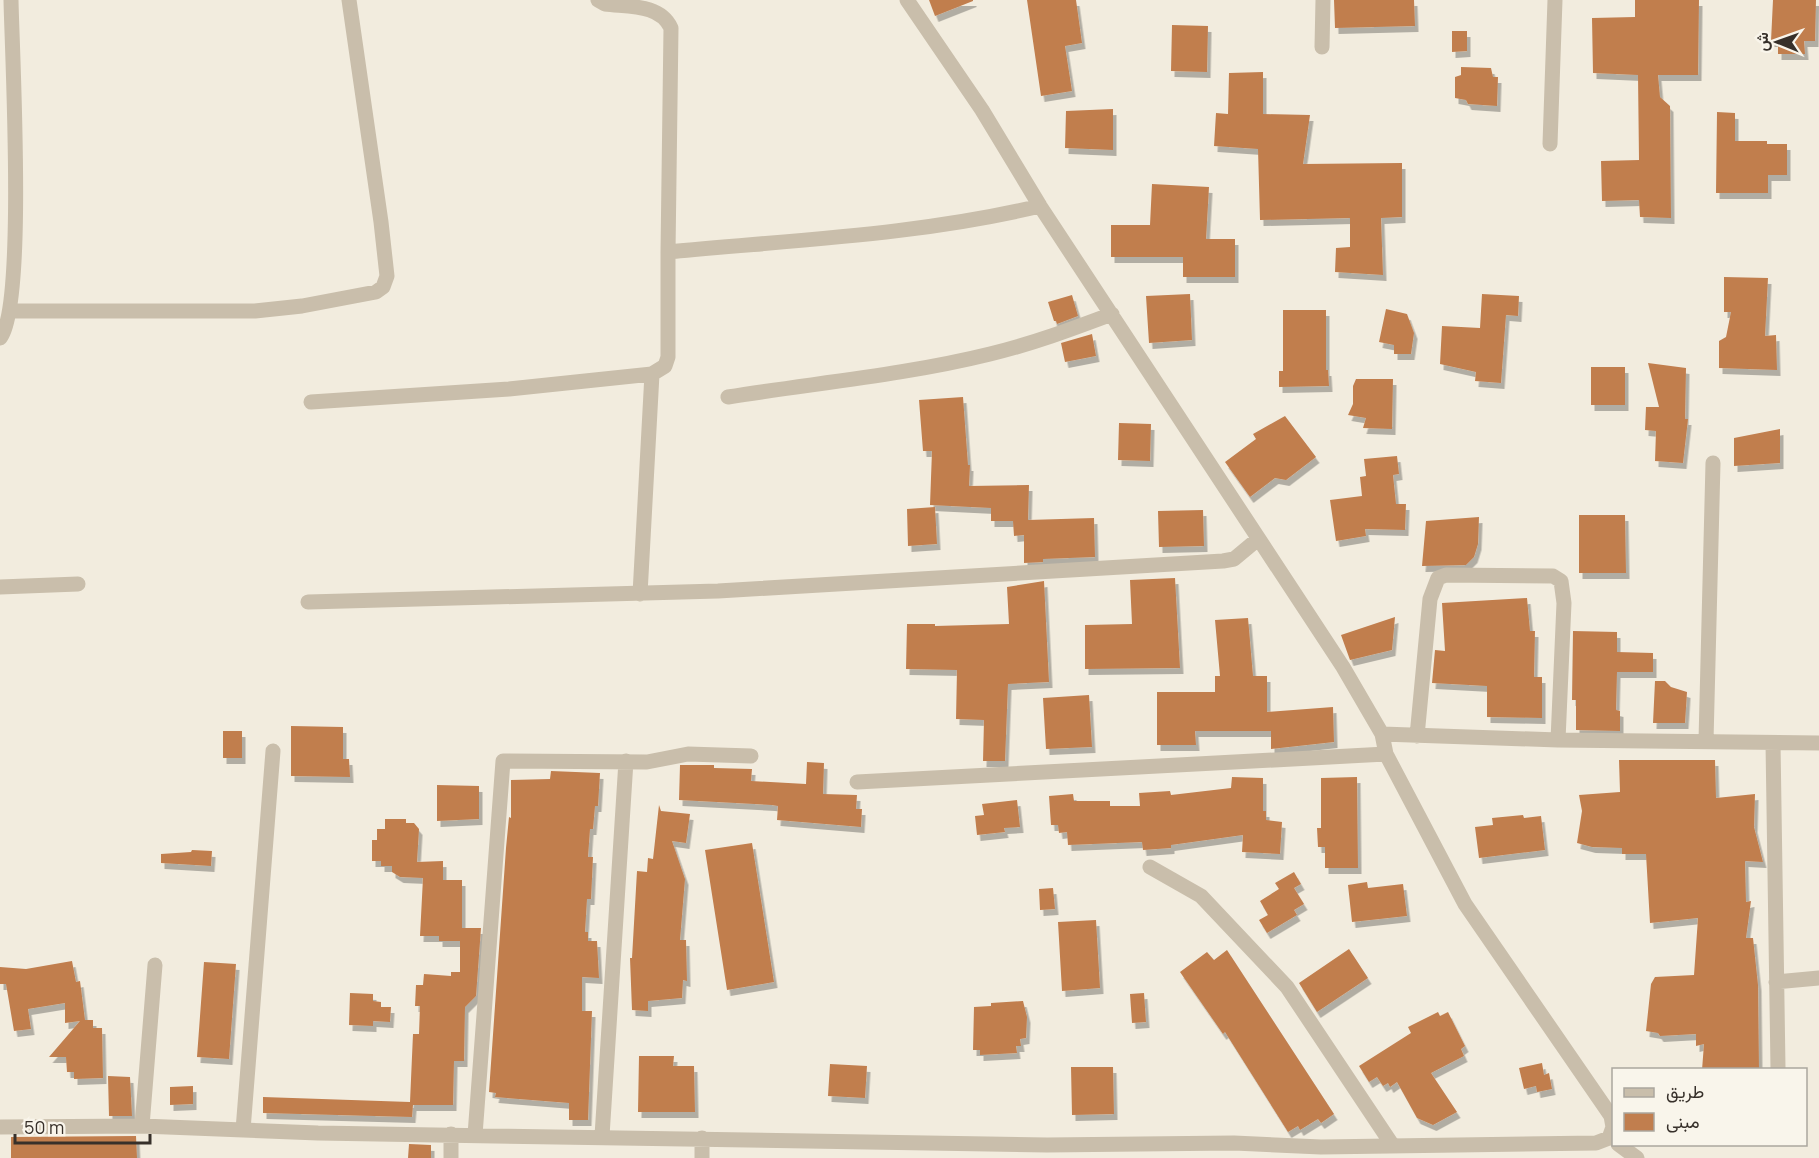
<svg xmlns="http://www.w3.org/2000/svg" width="1819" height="1158" viewBox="0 0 1819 1158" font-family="Manrope,Vazirmatn,sans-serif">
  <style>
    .building { fill: #c17e4e; filter: url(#shadow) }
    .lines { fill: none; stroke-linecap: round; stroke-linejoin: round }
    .minor { stroke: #c9beab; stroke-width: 15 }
  </style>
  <defs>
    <filter id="shadow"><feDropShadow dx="3.5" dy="6" stdDeviation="0" flood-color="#0004"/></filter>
  </defs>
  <rect width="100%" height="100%" fill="#f2ecde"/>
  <path class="building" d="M929,0h44v1l-38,15z
    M1027,0h49l6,43 -17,3 7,45 -31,5z
    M1334,0h80l1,26 -80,2z
    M1635,0h64l-1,75h-40l2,22 10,9 1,112 -31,-1 -1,-17 -37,1 -1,-40 38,-1 -1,-85 -45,-2 -1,-55 43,-1z
    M1773,0h43l-1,41h-11l1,13h-27v-13h-7z
    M1172,25l36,1 -1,46 -36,-1z
    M1452,31h15v20l-15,1z
    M1461,67l30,1 2,9h5l-1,29 -29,-2 -2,-4 -11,-2v-21l6,-2z
    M1263,72v42l47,1 -7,49 99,-1v54l-21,1 2,57 -48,-3 1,-24 14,-1v-29l-90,2 -2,-71 -44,-3 2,-33 12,1 1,-41z
    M1113,109v41l-48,-2 1,-37z
    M1717,112l18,1v28h32v3h20v31h-19v18h-52z
    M1152,184l57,3 -3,52h29v38h-52v-20h-72v-32h39z
    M1724,277l44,1 -3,58 11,-1 1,35 -58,-2v-27l7,-4 5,-25h-7z
    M1190,294l2,46 -43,3 -3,-47z
    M1482,294l37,2 -1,20 -12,-1 -5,68 -26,-2 1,-9 -36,-8 2,-38 38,2z
    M1072,295l6,21 -21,8 -1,-3h-2l-6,-19z
    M1386,309l21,5 7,19 -3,21h-17v-9l-15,-3z
    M1283,310h43v60h2l1,16 -50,1v-16h4z
    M1092,334l4,22 -31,6 -4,-19z
    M1648,363l38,5 -1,51h3l-5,44 -28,-2 1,-30 -11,-1 1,-23h13z
    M1591,367h34v38h-34z
    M1356,379h37l-1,50 -29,-1 3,-10 -18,-3 5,-11v-18z
    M963,397l5,68h2l-1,21 60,-1 -1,35 66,-2 1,39 -52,2v3l-19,1v-28l-10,1 -1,-15h-22v-13l-61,-3 2,-54h-9l-4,-51z
    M1285,416l31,41 -30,23 -11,-2 -25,19 -25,-35 31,-23 -3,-5z
    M1119,423l32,1 -1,37 -32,-1z
    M1780,429v34l-46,3v-28z
    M1397,456l2,18 -6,1 3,29h10l-1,26 -40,-1 1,7 -30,5 -6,-41 32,-4 -2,-19 6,-1 -2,-17z
    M935,507l2,37 -29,2 -1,-37z
    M1203,510l1,36 -45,1 -1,-36z
    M1579,515h46l1,58h-47z
    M1479,517l-1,27 -4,13 -8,8 -44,1 4,-45z
    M1175,578l5,90 -95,1v-44l47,-1 -2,-44z
    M1044,581l5,101 -41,2 -3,77h-22l1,-41 -28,-1 1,-49 -51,-1 1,-45h28v2l74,-2 -2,-37z
    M1527,598l3,33h5l-1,46h8v41l-55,-1v-31l-55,-3 3,-33 10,1 -3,-48z
    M1395,617l-3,33 -42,10 -9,-25z
    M1248,618l5,58h14v36l66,-5 1,35 -63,7v-18h-76l1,14h-39v-53h58v-16h5l-5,-56z
    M1573,631l44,1v20l36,1v19h-36l-1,38 4,1v20l-44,-1v-30h-4z
    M1655,681h10l6,6 16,5 -2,31h-32z
    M1089,695l3,52 -46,2 -3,-51z
    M291,726l52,1v32h6l1,18 -59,-1z
    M223,731h19v27h-19z
    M1619,760h96l1,38 39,-4 -1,33 9,35 -18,-1 1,41 5,-1 -5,37h7l5,47 1,85h-57l2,-26 -8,2v-12l-36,2 -2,-3 -12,-2 5,-47 4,-7 39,-2 4,-57 -48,5 -4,-69h-24v-6l-30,-1 -15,-4 5,-32 -3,-16 41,-3z
    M807,762l17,1 -1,31 34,1 -1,14h6l-1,18 -84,-7 1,-14 -6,-1 -93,-5 1,-35h34v3l38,1 -1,12 55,3z
    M551,771l49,2 -2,33h-3l-2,23h-3l-2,28h5l-2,42h-4l-2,33h3v9h9l2,37 -17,-1v34h10l-4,109h-19v-17l-74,-6 1,-4 -7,-1 17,-244 3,-31 2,1v-38l39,-1z
    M1232,777l31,1v33h3v9l16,2 -2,32 -38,-2 1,-17 -72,10v3l-28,2 -1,-8 -74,3 -1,-13 -8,1 -1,-8h-7l-2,-29 24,-2 1,7h36v5h30l-1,-13 31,-2 1,4 60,-7z
    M1357,777l1,91h-33v-21h-7l-1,-19h4v-50z
    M437,785l42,1v33l-42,2z
    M1017,800l3,27 -16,1 1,4 -28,3 -2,-19 9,-1 -2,-11z
    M659,805l2,6 29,3 -4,29 -14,-2 13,38 -5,61h6l1,41 -4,-1 -1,18 -34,3v10l-16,-1 -2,-52h2l5,-87 10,1 1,-14 5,1z
    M1523,815l1,3 17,-2 4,34 -66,8 -4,-31 18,-2 -1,-7z
    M385,819h21v4h8l5,6 -2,33 26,-1v19h19v48h19l-5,68 -11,11 -1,54h-10l-1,44h-40l-1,12 -149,-4v-16l147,5 3,-68h6l1,-28h-5l1,-21h7l1,-11 27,2v-4h9v-31h-21v-5h-19l3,-58 -23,-1 -8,-5v-6h-11v-5h-9v-21h5v-11h8z
    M752,843l22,139 -47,8 -22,-140z
    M192,850l20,1 -1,15 -50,-3v-9l30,-2z
    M1294,872l7,12 -7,4 10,16 -10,6 3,5 -30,18 -8,-13 9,-5 -8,-14 19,-12 -4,-6z
    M1367,882l1,6 35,-4 4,32 -55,6 -4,-37z
    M1053,888l2,21 -15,1 -1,-21z
    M1096,920l4,68 -38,3 -4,-69z
    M1349,949l19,29 -51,34 -18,-29z
    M1227,950l107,164 -13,9 -3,-4 -18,11 -2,-4 -10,6 -63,-100 -2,2 -43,-62 27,-20 7,8z
    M72,961l4,21 4,-1 5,39h8v8h9l1,50 -29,1v-7h-7l-1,-15h-17l31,-36 -15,2v-20l-37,6 3,20 -17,2 -8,-47h-6v-17l26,2z
    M204,962l32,2 -7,95 -32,-2z
    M350,993l23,1v7l8,1v5h10l-1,15 -17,-1v5l-24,-1z
    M1144,993l2,29 -14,1 -2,-29z
    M1023,1001l4,16 -1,21 -6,1 1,7h-5l1,7 -37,2v-5h-7l1,-43 17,-1v-3z
    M1438,1012l2,4 8,-4 17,34 -4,3 3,7 -33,17 26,39 -24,13 -16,-7 -20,-36 -7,5 -2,-4 -5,3 -6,-9 -8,5 -10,-16 52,-33 -3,-6z
    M639,1056h35l-1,10h21l1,46h-57z
    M1542,1063l2,12 5,-2 3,16 -15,3 -1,-6 -12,3 -5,-21z
    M830,1064l37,2 -2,32 -37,-2z
    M1071,1067h42l1,47 -42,1z
    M108,1076l22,1 2,39h-23z
    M193,1086v18l-23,1v-18z
    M136,1136l1,22h-126v-21z
    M409,1144l22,1v13h-23z"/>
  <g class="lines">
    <path class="minor" d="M598,0l7,4c24,3 55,0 66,24l-3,224
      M907,0l75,110 58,96 303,461 39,67 4,20 79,150 146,212 2,11 -4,11
      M1322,47l1,-47
      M1550,144l5,-144
      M11,311h244l47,-5 74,-14 7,-5 4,-11 -6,-54 -32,-222
      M0,338c26,-30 12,-285 11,-338
      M728,397c87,-14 177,-22 262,-43 42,-10 82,-25 122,-40
      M311,402l198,-13 143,-15
      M0,587l78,-3
      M640,594l12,-220 13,-8 3,-9v-105c124,-12 251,-17 372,-46
      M308,602l410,-11 505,-30 11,-2 24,-20
      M1382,734l176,6 261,3
      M1417,736l13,-137 8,-21 8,-3 107,1 8,5 3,22 -6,137
      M1706,741l7,-278
      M1773,743l5,325
      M857,782l529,-28
      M1150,867l51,29 86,91 106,159
      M1776,982l43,-4
      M142,1126l13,-161
      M0,1127l142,-1 176,7 729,12 187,-2 87,4 275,-4 13,-5
      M243,1130l30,-379
      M475,1135l28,-374 144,1 41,-8 63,2
      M602,1136l24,-375
      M1618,1144l19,14
      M451,1158v-24
      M702,1158v-20"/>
  </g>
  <rect x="1612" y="1068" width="195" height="78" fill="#f9f5eb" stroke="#aba69e" stroke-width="1.5"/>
  <rect x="1624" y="1088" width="30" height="9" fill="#c9beab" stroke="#aba69e" stroke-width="1.5"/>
  <text x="1666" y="1098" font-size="18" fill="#37302a">طريق</text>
  <rect x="1624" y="1113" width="30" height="18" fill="#c17e4e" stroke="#aba69e" stroke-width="1.5"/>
  <text x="1666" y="1128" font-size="18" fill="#37302a">مبنى</text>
  <g transform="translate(1777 42) rotate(271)" stroke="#f9f5eb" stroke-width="4.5" paint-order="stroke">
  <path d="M0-4.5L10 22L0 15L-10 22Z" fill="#37302a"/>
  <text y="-9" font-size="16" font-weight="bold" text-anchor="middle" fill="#37302a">ش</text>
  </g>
  <path d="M15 1134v9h135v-9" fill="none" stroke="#37302a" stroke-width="3"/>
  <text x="24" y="1134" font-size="18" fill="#37302a" stroke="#f9f5eb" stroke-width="4.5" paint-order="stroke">50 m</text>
</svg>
